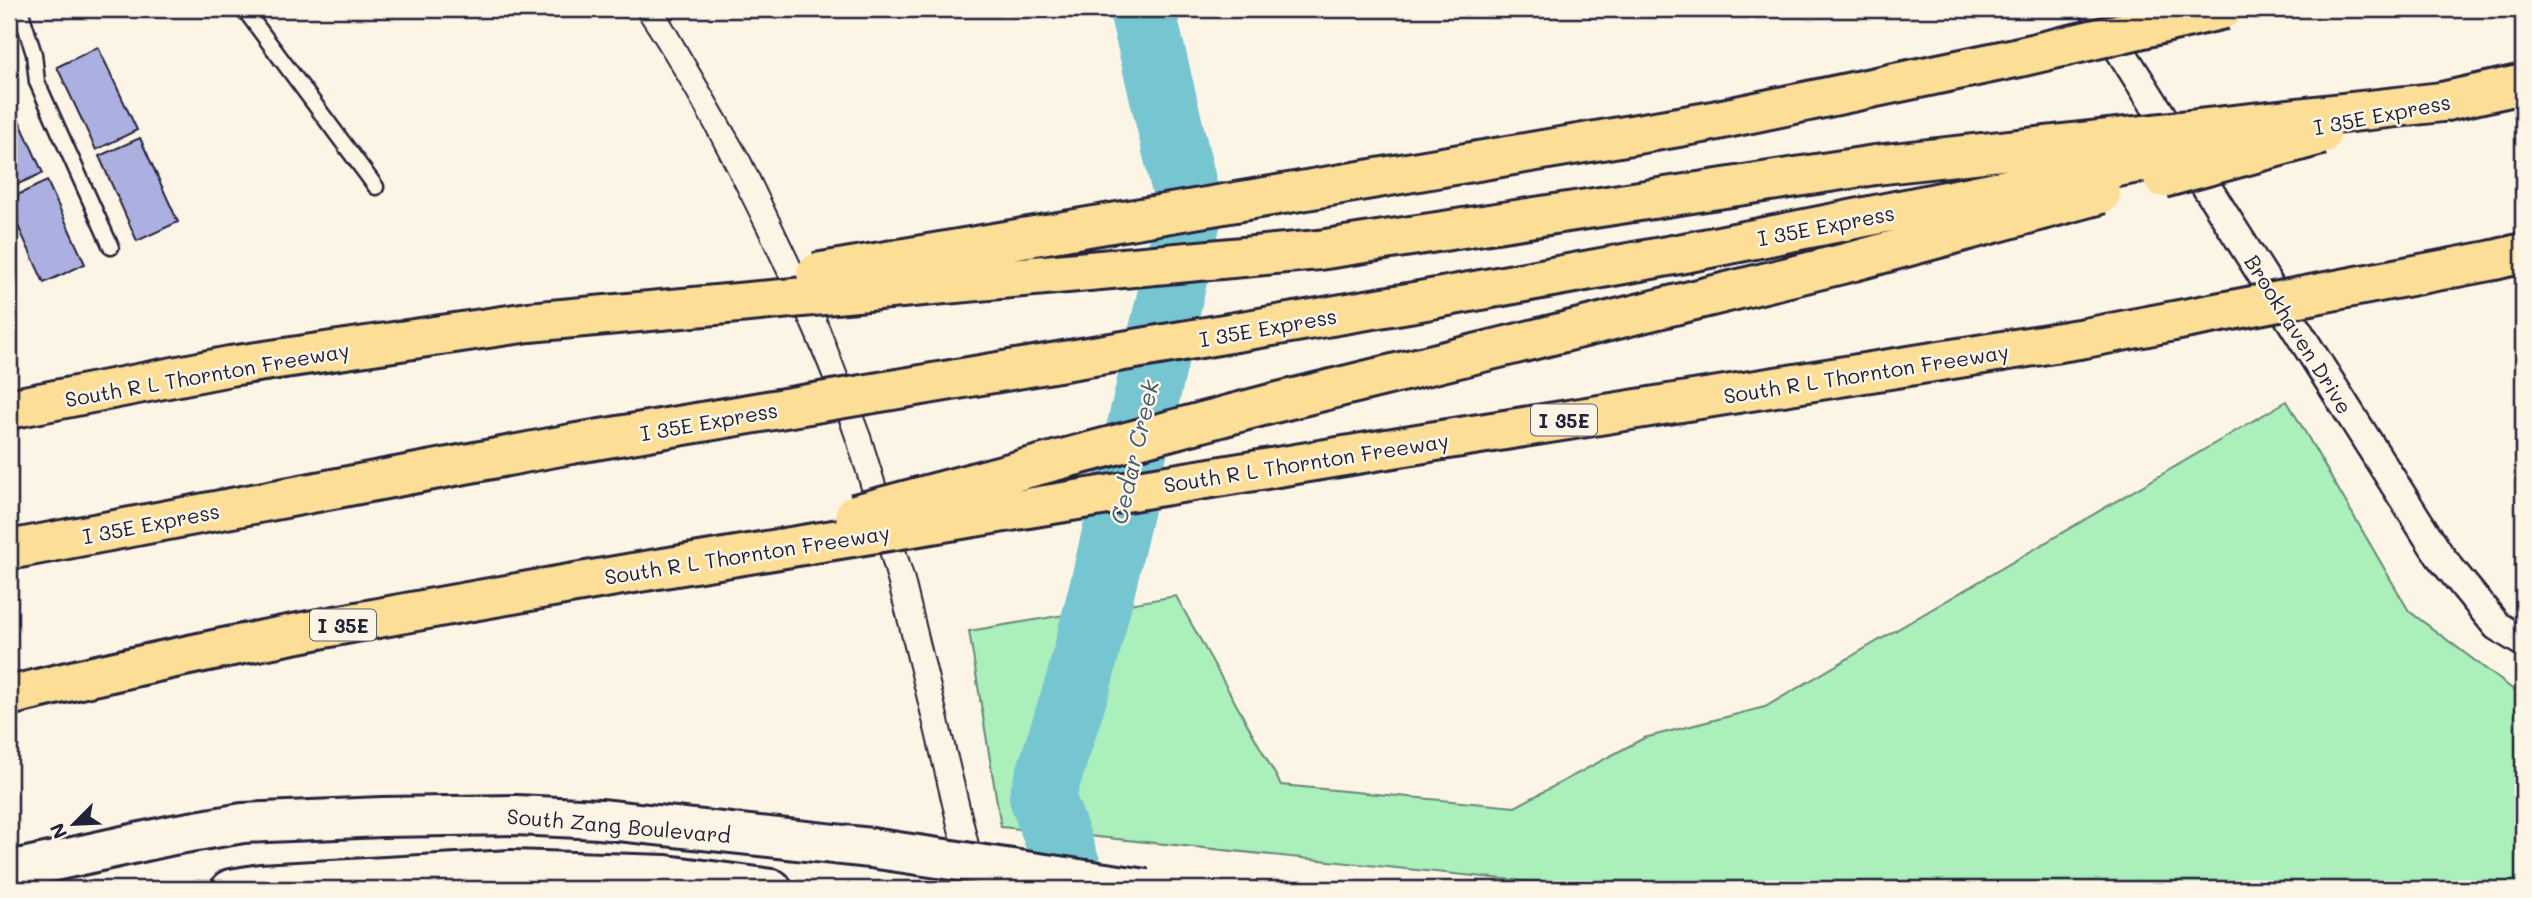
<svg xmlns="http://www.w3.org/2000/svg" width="2532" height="898" viewBox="0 0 2532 898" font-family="Mali,sans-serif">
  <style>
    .green { fill: #abefba; stroke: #66887a; stroke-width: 2 }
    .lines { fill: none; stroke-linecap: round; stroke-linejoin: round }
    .river { stroke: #76c6d2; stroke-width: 66 }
    .building { fill: #abb0e0; stroke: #22223b; stroke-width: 2 }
    .lane-casing { stroke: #22223b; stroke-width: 19 }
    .street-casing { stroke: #22223b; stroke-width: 33 }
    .secondary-casing { stroke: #22223b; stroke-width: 44 }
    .highway-casing { stroke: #22223b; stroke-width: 44 }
    .lane { stroke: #fcf5e5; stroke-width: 14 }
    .street { stroke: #fcf5e5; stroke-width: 28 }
    .secondary { stroke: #fcf5e5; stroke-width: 38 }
    .highway { stroke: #fdde96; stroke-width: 38 }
    .tram { stroke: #22223b; stroke-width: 2 }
    .secondary-bridge-casing { stroke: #22223b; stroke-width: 44; stroke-linecap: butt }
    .highway-bridge-casing { stroke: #22223b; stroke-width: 44; stroke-linecap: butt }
    .secondary-bridge { stroke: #fcf5e5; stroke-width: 38 }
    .highway-bridge { stroke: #fdde96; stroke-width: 38 }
    .labels { text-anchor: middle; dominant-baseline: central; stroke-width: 5; stroke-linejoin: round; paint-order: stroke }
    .shield { fill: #fcf5e5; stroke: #63616e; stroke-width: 2 }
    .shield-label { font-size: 19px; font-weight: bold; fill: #22223b }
    .street-label { font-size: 21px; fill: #22223b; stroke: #fcf5e5 }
    .water-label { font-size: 23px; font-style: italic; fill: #3f5b70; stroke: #fcf5e5 }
  </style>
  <rect width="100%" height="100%" fill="#fcf5e5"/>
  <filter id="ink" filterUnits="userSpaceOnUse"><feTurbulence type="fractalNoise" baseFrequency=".0143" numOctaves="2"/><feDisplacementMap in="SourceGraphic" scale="14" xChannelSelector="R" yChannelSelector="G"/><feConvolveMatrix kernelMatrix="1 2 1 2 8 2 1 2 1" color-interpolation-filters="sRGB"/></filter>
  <g filter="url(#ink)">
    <path class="green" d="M2287,401l122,210 114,86v192h-923l-599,-62 -32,-196 207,-35 105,189 234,22 129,-69 121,-31z"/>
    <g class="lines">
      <path class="river" d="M1076,889l-34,-92 37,-116 24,-96 87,-374 -48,-202"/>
    </g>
    <path class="building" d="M98,47l39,83 -41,20 -39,-83z
      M9,98l34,75 -34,15z
      M140,138l38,84 -41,19 -38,-85z
      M47,181l38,83 -41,19 -35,-77v-7z"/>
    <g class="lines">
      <defs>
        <path id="lane" d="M20,9l14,45 3,28 74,165
          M244,9l132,178"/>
        <path id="street" d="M2094,9l346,547 57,70 26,16"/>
        <path id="secondary" d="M9,871l164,-36 70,-12 139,-6 134,-2 84,4 271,29
          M231,889l30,-5 250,-14 155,5 106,14"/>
        <path id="highway" d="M2442,102l81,-18
          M2494,260l29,-7
          M9,409l221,-43 299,-44
          M9,550l562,-106
          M9,696c206,-51 415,-87 624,-123"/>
      </defs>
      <use href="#lane" class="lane-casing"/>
      <use href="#street" class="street-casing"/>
      <use href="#secondary" class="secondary-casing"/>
      <use href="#highway" class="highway-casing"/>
      <use href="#lane" class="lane"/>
      <use href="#street" class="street"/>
      <use href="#secondary" class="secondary"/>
      <use href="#highway" class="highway"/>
      <path class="tram" d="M633,9c48,70 88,149 126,226 32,68 64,137 88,209 47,146 79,296 115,445
        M665,9l86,149 72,151 48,126 43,140 76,314"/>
      <defs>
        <path id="secondary-bridge" d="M871,848l275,41"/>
        <path id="highway-bridge" d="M2163,178l158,-43
          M816,273l892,-151 307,-64 209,-49
          M529,322l790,-72 556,-85 567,-63
          M571,444l849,-143 264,-48 504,-100
          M855,514l415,-110 584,-143 247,-67
          M633,573l815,-134 637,-101 409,-78"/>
      </defs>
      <use href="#secondary-bridge" class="secondary-bridge-casing"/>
      <use href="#highway-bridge" class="highway-bridge-casing"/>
      <use href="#secondary-bridge" class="secondary-bridge"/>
      <use href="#highway-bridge" class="highway-bridge"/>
    </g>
  </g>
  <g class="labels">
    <g class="shield">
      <rect x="1531" y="404.5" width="66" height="31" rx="5"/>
      <rect x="310" y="609.5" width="66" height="31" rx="5"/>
    </g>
    <g class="shield-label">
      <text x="1564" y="420">I 35E</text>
      <text x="343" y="625">I 35E</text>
    </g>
    <g class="street-label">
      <text transform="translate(2382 114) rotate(-11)">I 35E Express</text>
      <text transform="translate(1826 225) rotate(-11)">I 35E Express</text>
      <text transform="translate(1268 327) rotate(-10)">I 35E Express</text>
      <text transform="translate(2299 334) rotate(58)">Brookhaven Drive</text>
      <text transform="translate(1866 373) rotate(-9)">South R L Thornton Freeway</text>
      <text transform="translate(207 374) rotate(-10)">South R L Thornton Freeway</text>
      <text transform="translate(709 421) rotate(-10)">I 35E Express</text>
      <text transform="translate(1306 462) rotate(-9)">South R L Thornton Freeway</text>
      <text transform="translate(151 523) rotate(-11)">I 35E Express</text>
      <text transform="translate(747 554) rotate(-9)">South R L Thornton Freeway</text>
      <text transform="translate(619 825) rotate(5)">South Zang Boulevard</text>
    </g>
    <g class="water-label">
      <text transform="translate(1134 452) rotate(-77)">Cedar Creek</text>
    </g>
  </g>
  <rect width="2532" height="898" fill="none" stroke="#fcf5e5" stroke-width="35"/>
  <rect x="18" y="18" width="2497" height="863" fill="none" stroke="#22223b" stroke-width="2.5" filter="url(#ink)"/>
  <g transform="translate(74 824) rotate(246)" stroke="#fcf5e5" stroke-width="5" paint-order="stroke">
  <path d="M0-5L12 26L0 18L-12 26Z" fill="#22223b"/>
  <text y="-10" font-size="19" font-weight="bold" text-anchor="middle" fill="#22223b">N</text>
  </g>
</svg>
